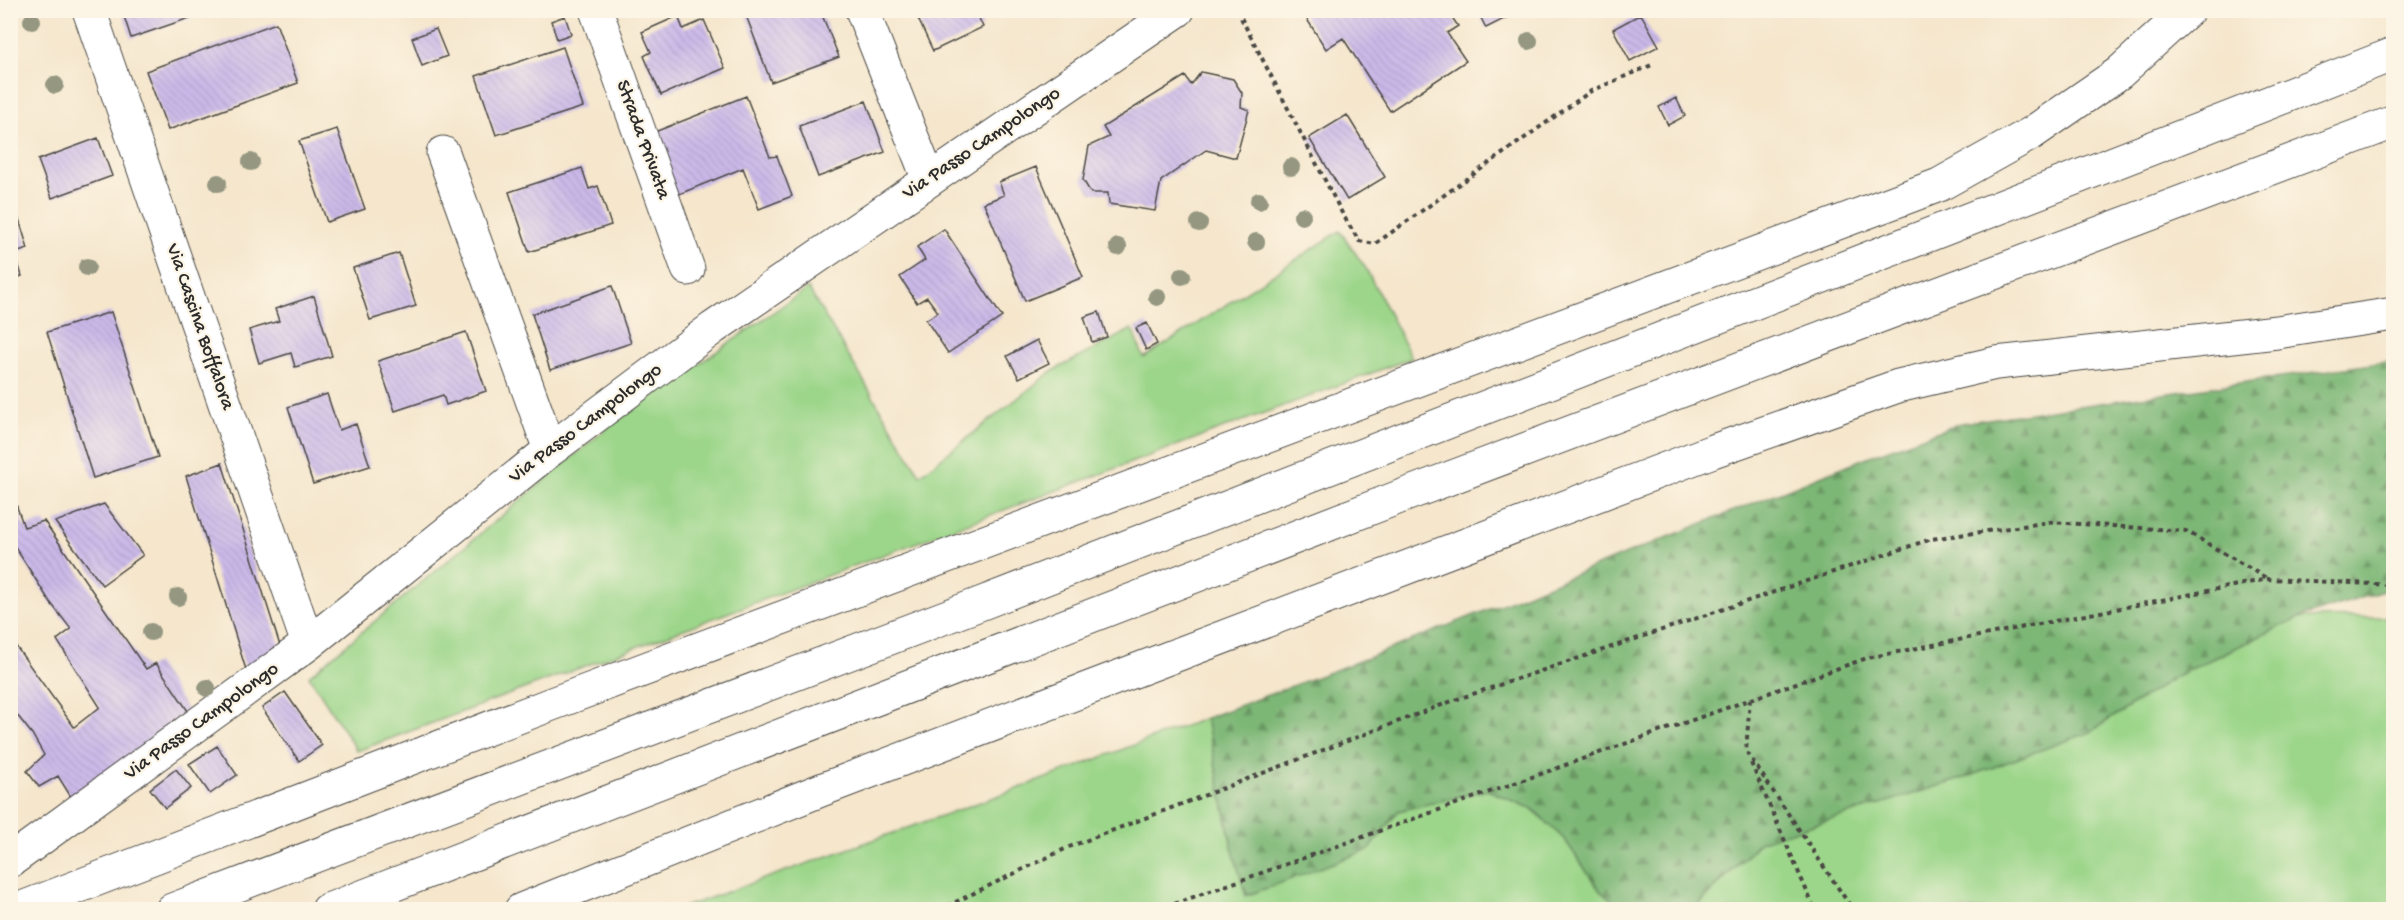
<svg xmlns="http://www.w3.org/2000/svg" width="2404" height="920" viewBox="0 0 2404 920" font-family="'Gochi Hand',sans-serif">
  <style>
    .grass { fill: #9cd68a; stroke: #64805a; stroke-width: 1.5 }
    .forest { fill: url(#forest-firs); stroke: #547150; stroke-width: 1.5 }
    .building { fill: url(#building-back-hatch) }
    .lines { fill: none; stroke-linecap: round; stroke-linejoin: round }
    .minor-casing { stroke: #494743; stroke-width: 35 }
    .highway-casing { stroke: #494743; stroke-width: 35 }
    .path { stroke: #494743; stroke-width: 4; stroke-dasharray: 4.5 4.5; stroke-linecap: butt }
    .minor { stroke: #fff; stroke-width: 33 }
    .highway { stroke: #fff; stroke-width: 33 }
    .tree { fill: #959781 }
    .labels { text-anchor: middle; dominant-baseline: central; stroke-width: 4.5; stroke-linejoin: round; paint-order: stroke }
    .street-label { font-size: 20px; fill: #2b2b2b; stroke: #fcf5e5 }
  </style>
  <defs>
    <pattern id="forest-firs" width="22" height="20" patternUnits="userSpaceOnUse" patternTransform="scale(1.5)"><rect width="22" height="20" fill="#7db776"/><path d="M5 1l3.5 6h-7zM16 11l3.5 6h-7z" fill="#679561"/></pattern>
    <pattern id="building-back-hatch" width="6" height="6" patternUnits="userSpaceOnUse" patternTransform="scale(1.5)"><rect width="6" height="6" fill="#cbb9e9"/><path d="M-1 5l2 2M0 0l6 6M5-1l2 2" fill="none" stroke="#ae9fc8"/></pattern>
  </defs>
  <rect width="100%" height="100%" fill="#fcf5e5"/>
  <filter id="ink" filterUnits="userSpaceOnUse"><feTurbulence type="fractalNoise" baseFrequency=".0167" numOctaves="2"/><feDisplacementMap in="SourceGraphic" scale="12" xChannelSelector="R" yChannelSelector="G"/><feConvolveMatrix kernelMatrix="1 2 1 2 8 2 1 2 1" color-interpolation-filters="sRGB"/></filter>
  <filter id="wash" filterUnits="userSpaceOnUse"><feTurbulence type="fractalNoise" baseFrequency=".008" numOctaves="4" result="noise"/><feDisplacementMap in="SourceGraphic" scale="24" xChannelSelector="R" yChannelSelector="G"/><feGaussianBlur stdDeviation="1.35" result="paint"/><feColorMatrix in="noise" values="0 0 0 0 0 0 0 0 0 0 0 0 0 0 0 0 0 1.4 0 .05"/><feComposite in="paint" operator="in"/></filter>
  <g filter="url(#wash)">
    <rect width="100%" height="100%" fill="#f5e6cc"/>
    <path class="grass" d="M1340,231l25,36 47,91 -1055,393 -48,-75 302,-251 197,-137 112,187 131,-103 81,-43 12,29z
      M2393,617v292l-699,1 67,-69 200,-62 129,-47 88,-57 120,-57z
      M1206,718l26,129 14,48 124,-46 28,-38 89,-22 45,20 33,31 36,52 24,17 -949,1 341,-121z"/>
    <path class="forest" d="M2393,361v227l-95,30 -120,57 -88,57 -129,47 -200,62 -67,68h-69l-24,-17 -36,-52 -32,-31 -46,-19 -89,21 -28,38 -124,47 -14,-49 -26,-129 164,-61 500,-201 91,-33z"/>
    <g id="blocks">
      <path class="building" d="M122,10h88v1l-79,27z
        M744,10h76l19,47 -68,25z
        M914,10h61l8,17 -50,24z
        M1301,10h146l11,16 -11,7 19,28 -76,50 -47,-73 -17,11z
        M1477,10h33l2,5 -26,13z
        M1641,14l18,32 -29,15 -17,-32z
        M565,16l6,18 -14,5 -6,-18z
        M678,16l5,13 21,-9 21,48 -64,27 -17,-39 7,-4 -9,-20z
        M276,23l22,60 -130,47 -22,-59z
        M436,29l11,27 -25,10 -10,-28z
        M563,47l20,60 -87,28 -20,-59z
        M1201,72l32,7 9,14 -1,14 8,3 -13,48 -30,-8 -45,31 -6,30 -46,-7 -1,-11h-17l-8,-13 6,-34 20,-9 -6,-10 82,-51 6,9z
        M746,96l24,61 7,-1 15,40 -33,13 -16,-41 -76,31 -15,-66z
        M1676,98l9,18 -17,9 -9,-18z
        M866,101l19,51 -67,25 -19,-51z
        M1347,115l38,62 -38,23 -38,-62z
        M337,129l28,80 -38,13 -28,-81z
        M98,138l14,38 -60,22 -14,-38z
        M1036,167l47,110 -58,24 -41,-98 20,-8 -5,-13z
        M582,168l7,21 9,-3 13,39 -82,27 -20,-60z
        M19,219l9,30 -13,4 7,23 -12,4v-59z
        M944,229l58,88 -54,36 -22,-33 12,-8 -11,-15 -10,6 -17,-26 25,-17 -8,-13z
        M399,253l17,53 -46,14 -17,-52z
        M612,286l19,57 -81,27 -18,-56z
        M314,296l18,60 -37,11 -4,-14 -32,10 -10,-33 30,-9 -4,-12z
        M111,312l47,145 -65,21 -46,-146z
        M1099,312l8,25 -15,5 -8,-25z
        M1147,323l10,21 -11,6 -10,-22z
        M466,332l20,59 -40,14 -3,-10 -48,16 -17,-50z
        M1037,340l12,23 -30,15 -12,-22z
        M327,394l12,36 17,-6 14,42 -57,18 -25,-77z
        M222,463l59,186 -34,24 -61,-197z
        M10,487l14,40 20,-6 102,148 10,-6 34,51 -119,83 -13,-21 -19,11 -12,-16 17,-16 -12,-21 -22,-28v-68l64,89 26,-20 -43,-67 14,-11 -21,-27 -40,-63z
        M104,504l39,51 -41,30 -47,-63z
        M285,692l37,53 -23,16 -37,-53z
        M217,746l20,29 -27,19 -21,-30z
        M176,769l15,19 -26,20 -15,-19z"/>
    </g>
  </g>
  <g filter="url(#ink)">
    <use href="#blocks" fill-opacity="0" stroke="#494743" stroke-width="1.5"/>
    <g class="lines">
      <defs>
        <path id="minor" d="M89,10l219,634
          M596,10l92,259
          M862,10l67,170
          M443,153l107,297
          M10,861l298,-217 242,-194 163,-122 465,-318"/>
        <path id="highway" d="M17,910l532,-205 1390,-520 93,-52 87,-60 69,-63
          M172,910l805,-305 1417,-551
          M328,910l1069,-412 997,-376
          M521,910l300,-120 892,-339 185,-65 98,-23 281,-31 117,-18"/>
      </defs>
      <use href="#minor" class="minor-casing"/>
      <use href="#highway" class="highway-casing"/>
      <path class="path" d="M1237,10l106,205 16,26 16,3 216,-153 63,-27
        M1750,699l-4,52 107,159
        M1751,763l64,147
        M939,910l130,-63 383,-146 479,-162 120,-17 135,9 82,48
        M1157,910l710,-252 401,-79 126,6"/>
      <use href="#minor" class="minor"/>
      <use href="#highway" class="highway"/>
    </g>
    <g class="tree">
      <circle cx="32" cy="21" r="9"/>
      <circle cx="1529" cy="41" r="9"/>
      <circle cx="55" cy="85" r="9"/>
      <circle cx="251" cy="162" r="9"/>
      <circle cx="1291" cy="167" r="9"/>
      <circle cx="218" cy="183" r="9"/>
      <circle cx="1259" cy="201" r="9"/>
      <circle cx="1302" cy="216" r="9"/>
      <circle cx="1199" cy="223" r="9"/>
      <circle cx="1256" cy="242" r="9"/>
      <circle cx="1118" cy="247" r="9"/>
      <circle cx="87" cy="267" r="9"/>
      <circle cx="1182" cy="276" r="9"/>
      <circle cx="1157" cy="297" r="9"/>
      <circle cx="178" cy="597" r="9"/>
      <circle cx="151" cy="632" r="9"/>
      <circle cx="207" cy="688" r="9"/>
    </g>
  </g>
  <g class="labels">
    <g class="street-label">
      <text transform="translate(642 140) rotate(70)">Strada Privata</text>
      <text transform="translate(982 144) rotate(-34)">Via Passo Campolongo</text>
      <text transform="translate(199 327) rotate(71)">Via Cascina Boffalora</text>
      <text transform="translate(586 424) rotate(-37)">Via Passo Campolongo</text>
      <text transform="translate(202 722) rotate(-36)">Via Passo Campolongo</text>
    </g>
  </g>
  <rect width="2404" height="920" fill="none" stroke="#fcf5e5" stroke-width="36"/>
</svg>
